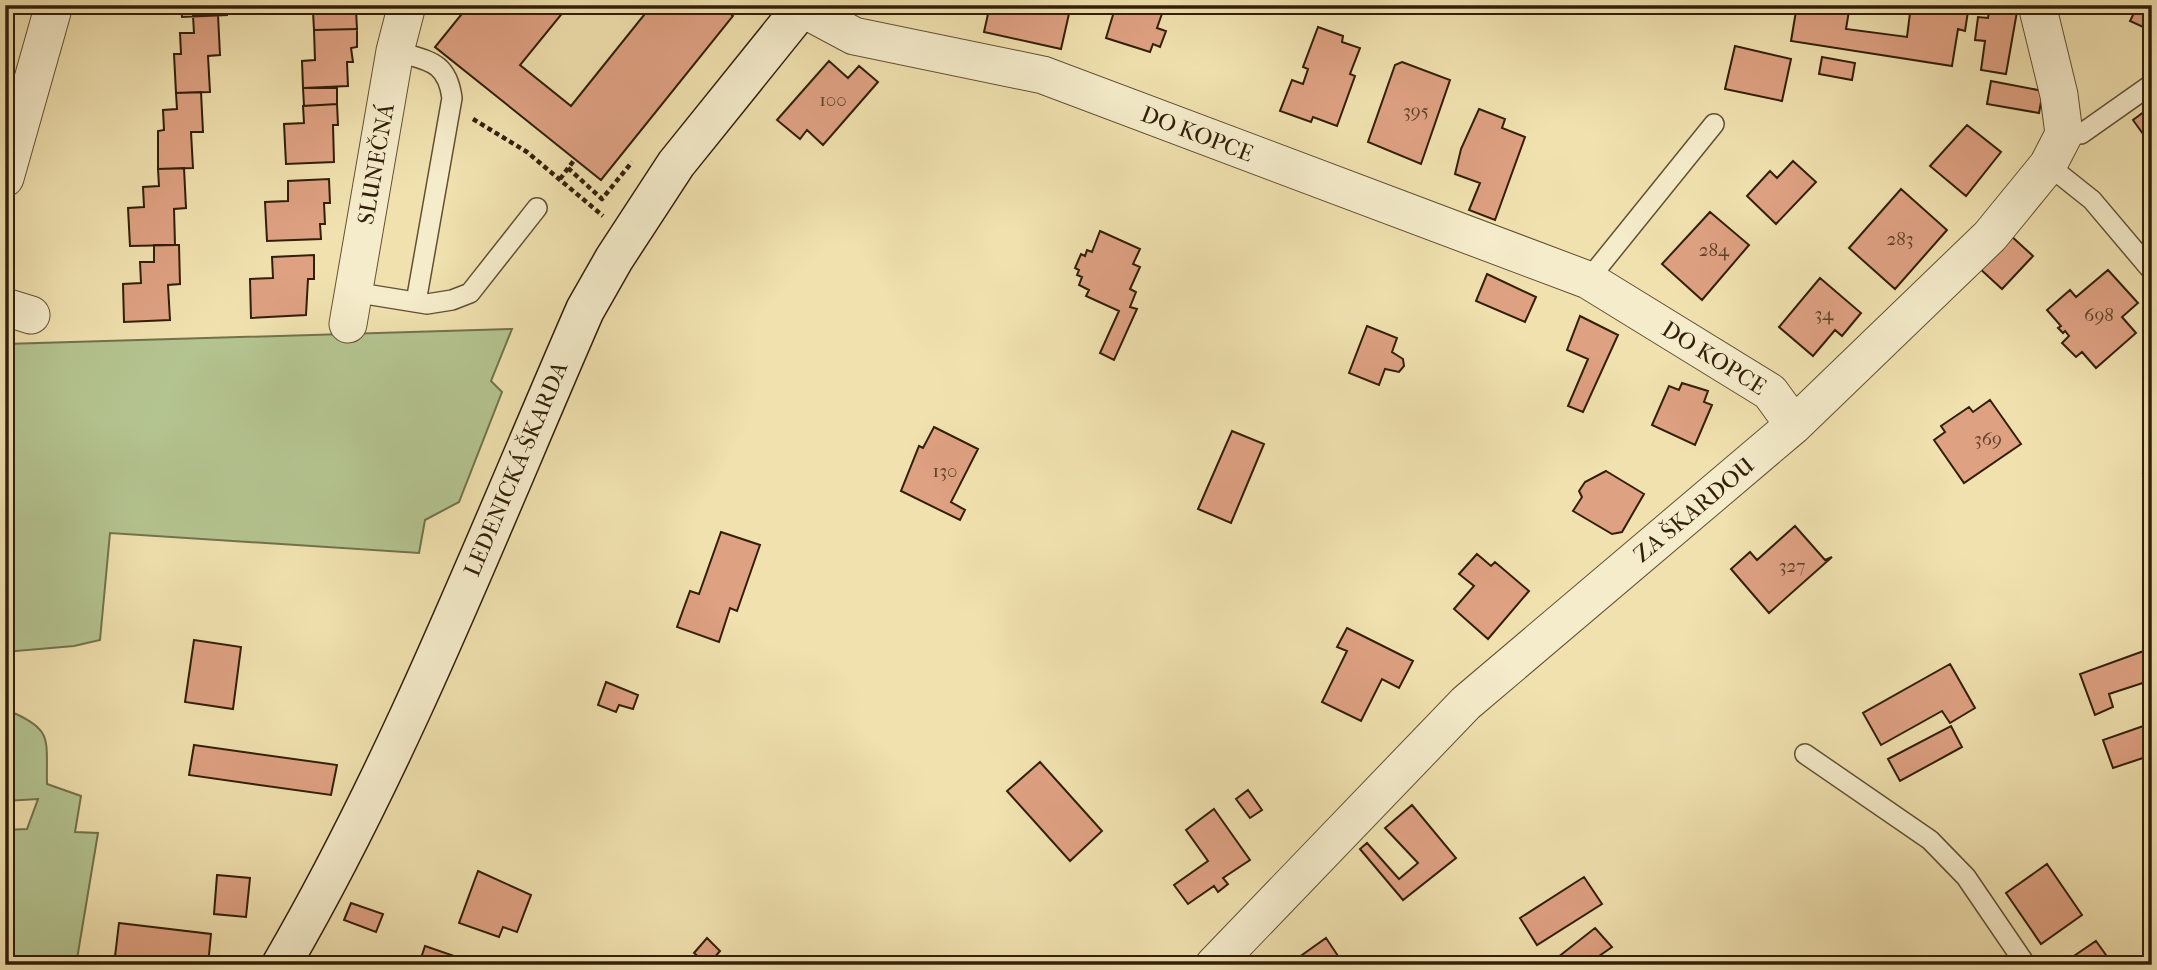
<svg xmlns="http://www.w3.org/2000/svg" width="2157" height="970" viewBox="0 0 2157 970" font-family="'IM FELL French Canon',serif">
  <style>
    .green { fill: #b4c490; stroke: #73724c; stroke-width: 2 }
    .building { fill: #dea182; stroke: #321f09; stroke-width: 2 }
    .lines { fill: none; stroke-linecap: round; stroke-linejoin: round }
    .lane-casing { stroke: #625032; stroke-width: 22 }
    .street-casing { stroke: #625032; stroke-width: 39 }
    .secondary-casing { stroke: #321f09; stroke-width: 41 }
    .path { stroke: #321f09; stroke-width: 4.5; stroke-dasharray: 5 3.5; stroke-linecap: butt }
    .lane { stroke: #f5eccb; stroke-width: 19 }
    .street { stroke: #f5eccb; stroke-width: 37 }
    .secondary { stroke: #f5eccb; stroke-width: 38 }
    .labels { text-anchor: middle; dominant-baseline: central; stroke-width: 6; stroke-linejoin: round; paint-order: stroke }
    .number-label { font-size: 19px; fill: #5d4027 }
    .street-label { font-size: 23px; fill: #321f09; stroke: #f5eccb }
  </style>
  <rect width="100%" height="100%" fill="#f0e1af"/>
  <filter id="stains"><feTurbulence type="fractalNoise" baseFrequency=".00286" numOctaves="4"/><feColorMatrix values="0 0 0 0 .2 0 0 0 0 .09 0 0 0 0 .02 0 0 0 .5 -.17"/></filter>
  <radialGradient id="worn" r=".72"><stop offset=".6" stop-color="#630" stop-opacity="0"/><stop offset="1" stop-color="#630" stop-opacity=".3"/></radialGradient>
  <path class="green" d="M512,329l-21,52 11,11 -43,110 -34,18 -6,33 -309,-20 -10,107 -26,6 -69,6v-308z
    M5,709c49,21 41,27 42,75l34,12 -6,36 23,1 -22,132h-71v-135l22,-1 11,-30 -33,2c0,-22 6,-40 3,-62l-3,-2z"/>
  <path class="building" d="M181,5h46v10l-45,2z
    M307,5h54v5l-54,2z
    M469,5h100l-49,60 51,41 81,-101h68l13,11 -132,164 -166,-133z
    M990,5h81l-10,44 -77,-17z
    M1116,5h49l-8,23 9,3 -6,16 -7,-3 -3,8 -44,-14z
    M1797,5h53l-4,24 61,8 4,-32h58l-4,26 -7,-2 -6,37 -161,-25z
    M1990,5l28,1 -12,68 -25,-4 4,-29 -10,-1 3,-23 10,1z
    M2138,5h14v26l-22,-10z
    M356,10l1,19 -43,1 -1,-18z
    M218,15l2,40 -12,1 2,36 -34,1 -2,-39h7l-1,-21h14l-1,-17z
    M1318,27l25,9 -1,6 18,6 -10,26 5,2 -18,50 -24,-9 -2,5 -31,-11 12,-31 11,4 5,-15 -5,-2z
    M357,29v18l-6,1 2,14h-6l1,24 -45,2 -1,-27 13,-1 -1,-30z
    M1735,46l56,13 -9,42 -57,-12z
    M1822,57l33,6 -3,17 -33,-6z
    M829,61l19,17 11,-12 19,16 -55,63 -16,-15 -7,9 -23,-19z
    M1402,62l48,18 -29,84 -53,-22 27,-77z
    M1991,81l52,10 -4,22 -52,-9z
    M303,88h34v16l-33,2z
    M201,92l2,40h-12l2,36 -35,1v-38l6,-1 -1,-20 14,-1 -1,-16z
    M337,104l1,21h-5l1,37 -48,2 -2,-40 20,-1 -1,-17z
    M2152,106v38l-1,1 -18,-25z
    M1479,109l26,10 -3,9 23,9 -30,83 -26,-10 11,-27 -25,-9 6,-25z
    M1967,125l34,27 -35,44 -36,-30z
    M1793,161l23,21 -40,42 -29,-28 23,-25 7,7z
    M184,168l2,40 -12,1 1,36 -45,1 -2,-38 16,-1 -1,-20 16,-1 -1,-17z
    M329,179l1,24h-6l1,21h-5l1,15 -54,2 -2,-39 23,-1v-20z
    M1901,189l46,41 -52,59 -46,-41z
    M1710,212l39,33 -47,55 -40,-36z
    M1100,231l40,18 -7,15 7,3 -10,22 6,3 -6,15 7,2 -23,51 -14,-7 19,-42 -33,-15 3,-6 -10,-5 3,-8 -5,-2 2,-5 -4,-2 6,-14 4,2 2,-6 5,2z
    M2009,234l24,22 -31,33 -24,-22z
    M154,245h25l1,39 -12,1 2,35 -46,2 -1,-38 18,-1 -1,-21h14z
    M314,255v24h-6l-2,36 -55,3 -1,-39 23,-1 -1,-21z
    M2108,270l30,33 -16,14 14,16 -40,35 -14,-16 -6,5 -14,-14 7,-7 -4,-5 -2,2 -5,-5 3,-2 -14,-16 23,-20 6,7z
    M1487,274l49,23 -11,25 -49,-21z
    M1820,278l41,35 -19,23 -7,-6 -22,26 -34,-29z
    M1580,316l38,19 -35,77 -15,-6 20,-47 -21,-9z
    M1367,326l30,12 -5,14 11,7 1,7 -5,6 -14,-3 -6,16 -30,-12z
    M1682,383l26,8 -4,11 8,3 -17,40 -43,-20 17,-39 10,4z
    M1990,400l31,44 -57,39 -30,-43 11,-8 -4,-6 28,-19 4,5z
    M934,427l44,22 -27,53 14,8 -5,10 -59,-29 18,-45 4,2z
    M1232,431l32,13 -33,79 -33,-14z
    M2152,467v18l-9,-11z
    M1606,471l38,23 -22,38 -10,2 -39,-23 9,-14 -3,-6 6,-9z
    M1795,526l30,34 7,-3 -63,56 -38,-44 19,-17 7,8z
    M721,532l39,13 -23,66 -7,-3 -11,34 -42,-15 13,-36 9,3z
    M1477,554l14,12 4,-4 34,29 -41,48 -34,-30 20,-23 -15,-12z
    M1347,628l66,33 -14,27 -17,-9 -21,42 -39,-19 25,-51 -10,-4z
    M194,640l47,7 -8,62 -48,-7z
    M2152,648v32l-43,14 4,13 -18,8 -15,-41z
    M1950,664l25,44 -25,15 -8,-12 -61,34 -18,-32z
    M606,682l32,13 -5,14 -14,-4 -3,7 -18,-7z
    M2152,723v32l-39,13 -10,-28z
    M1951,726l11,21 -62,34 -12,-22z
    M194,745l143,20 -6,30 -142,-20z
    M1040,762l62,69 -32,30 -63,-70z
    M1248,790l14,20 -12,8 -14,-19z
    M1412,805l44,53 -53,42 -43,-51 7,-6 32,36 19,-16 -33,-35z
    M1214,809l36,51 -27,18 5,6 -10,8 -4,-6 -26,18 -14,-19 34,-24 -22,-31z
    M2047,864l35,51 -41,29 -35,-51z
    M478,871l53,24 -14,37 -14,-5 -4,10 -40,-14z
    M217,875l33,3 -4,39 -32,-3z
    M1584,877l18,27 -65,41 -17,-27z
    M351,903l32,11 -7,18 -32,-12z
    M119,923l92,11 -3,31h-94z
    M1595,928l17,19 -26,18h-38z
    M707,938l13,13 -12,14 -14,-12z
    M1326,938l18,27h-56z
    M2096,941l10,14 -14,10h-21l-3,-5z
    M425,946l35,12 -3,7h-61l3,-8 20,7z"/>
  <g class="lines">
    <defs>
      <path id="lane" d="M395,51c32,10 52,9 57,47l-36,204
        M2064,134h17l71,-50
        M2048,165l44,35 60,71
        M1588,280l126,-156
        M353,292l74,12 25,-4 18,-7 67,-85
        M1805,754l125,86 36,37 60,88"/>
      <path id="street" d="M796,5l58,31 189,39 545,205 182,112 24,33
        M5,178l49,-173
        M5,307l26,8
        M348,324l47,-273 12,-46
        M1214,965l252,-262 328,-278 196,-189 58,-71 16,-31 -5,-39 -22,-90"/>
      <path id="secondary" d="M281,965c121,-208 208,-435 304,-655l29,-51 62,-95 128,-159"/>
    </defs>
    <use href="#lane" class="lane-casing"/>
    <use href="#street" class="street-casing"/>
    <use href="#secondary" class="secondary-casing"/>
    <path class="path" d="M473,119l54,33 76,64
      M568,168l34,31 30,-37
      M560,179l15,-20"/>
    <use href="#lane" class="lane"/>
    <use href="#street" class="street"/>
    <use href="#secondary" class="secondary"/>
  </g>
  <g class="labels">
    <g class="number-label">
      <text x="833" y="100">100</text>
      <text x="1416" y="111">395</text>
      <text x="1900" y="239">283</text>
      <text x="1714" y="250">284</text>
      <text x="1824" y="314">34</text>
      <text x="2099" y="315">698</text>
      <text x="1988" y="439">369</text>
      <text x="945" y="471">130</text>
      <text x="1792" y="566">327</text>
    </g>
    <g class="street-label">
      <text transform="translate(1197 134) rotate(21)">DO KOPCE</text>
      <text transform="translate(376 164) rotate(-80)">SLUNEČNÁ</text>
      <text transform="translate(1714 358) rotate(32)">DO KOPCE</text>
      <text transform="translate(516 469) rotate(-67)">LEDENICKÁ-ŠKARDA</text>
      <text transform="translate(1694 510) rotate(-40)">ZA ŠKARDOU</text>
    </g>
  </g>
  <rect width="2157" height="970" fill="none" stroke="#f0e1af" stroke-width="28"/>
  <rect x="7" y="7" width="2143" height="956" fill="none" stroke="#321f09" stroke-width="3.5"/>
  <rect x="14" y="14" width="2129" height="942" fill="none" stroke="#321f09" stroke-width="2"/>
  <rect width="100%" height="100%" filter="url(#stains)"/>
  <rect width="100%" height="100%" fill="url(#worn)"/>
</svg>
